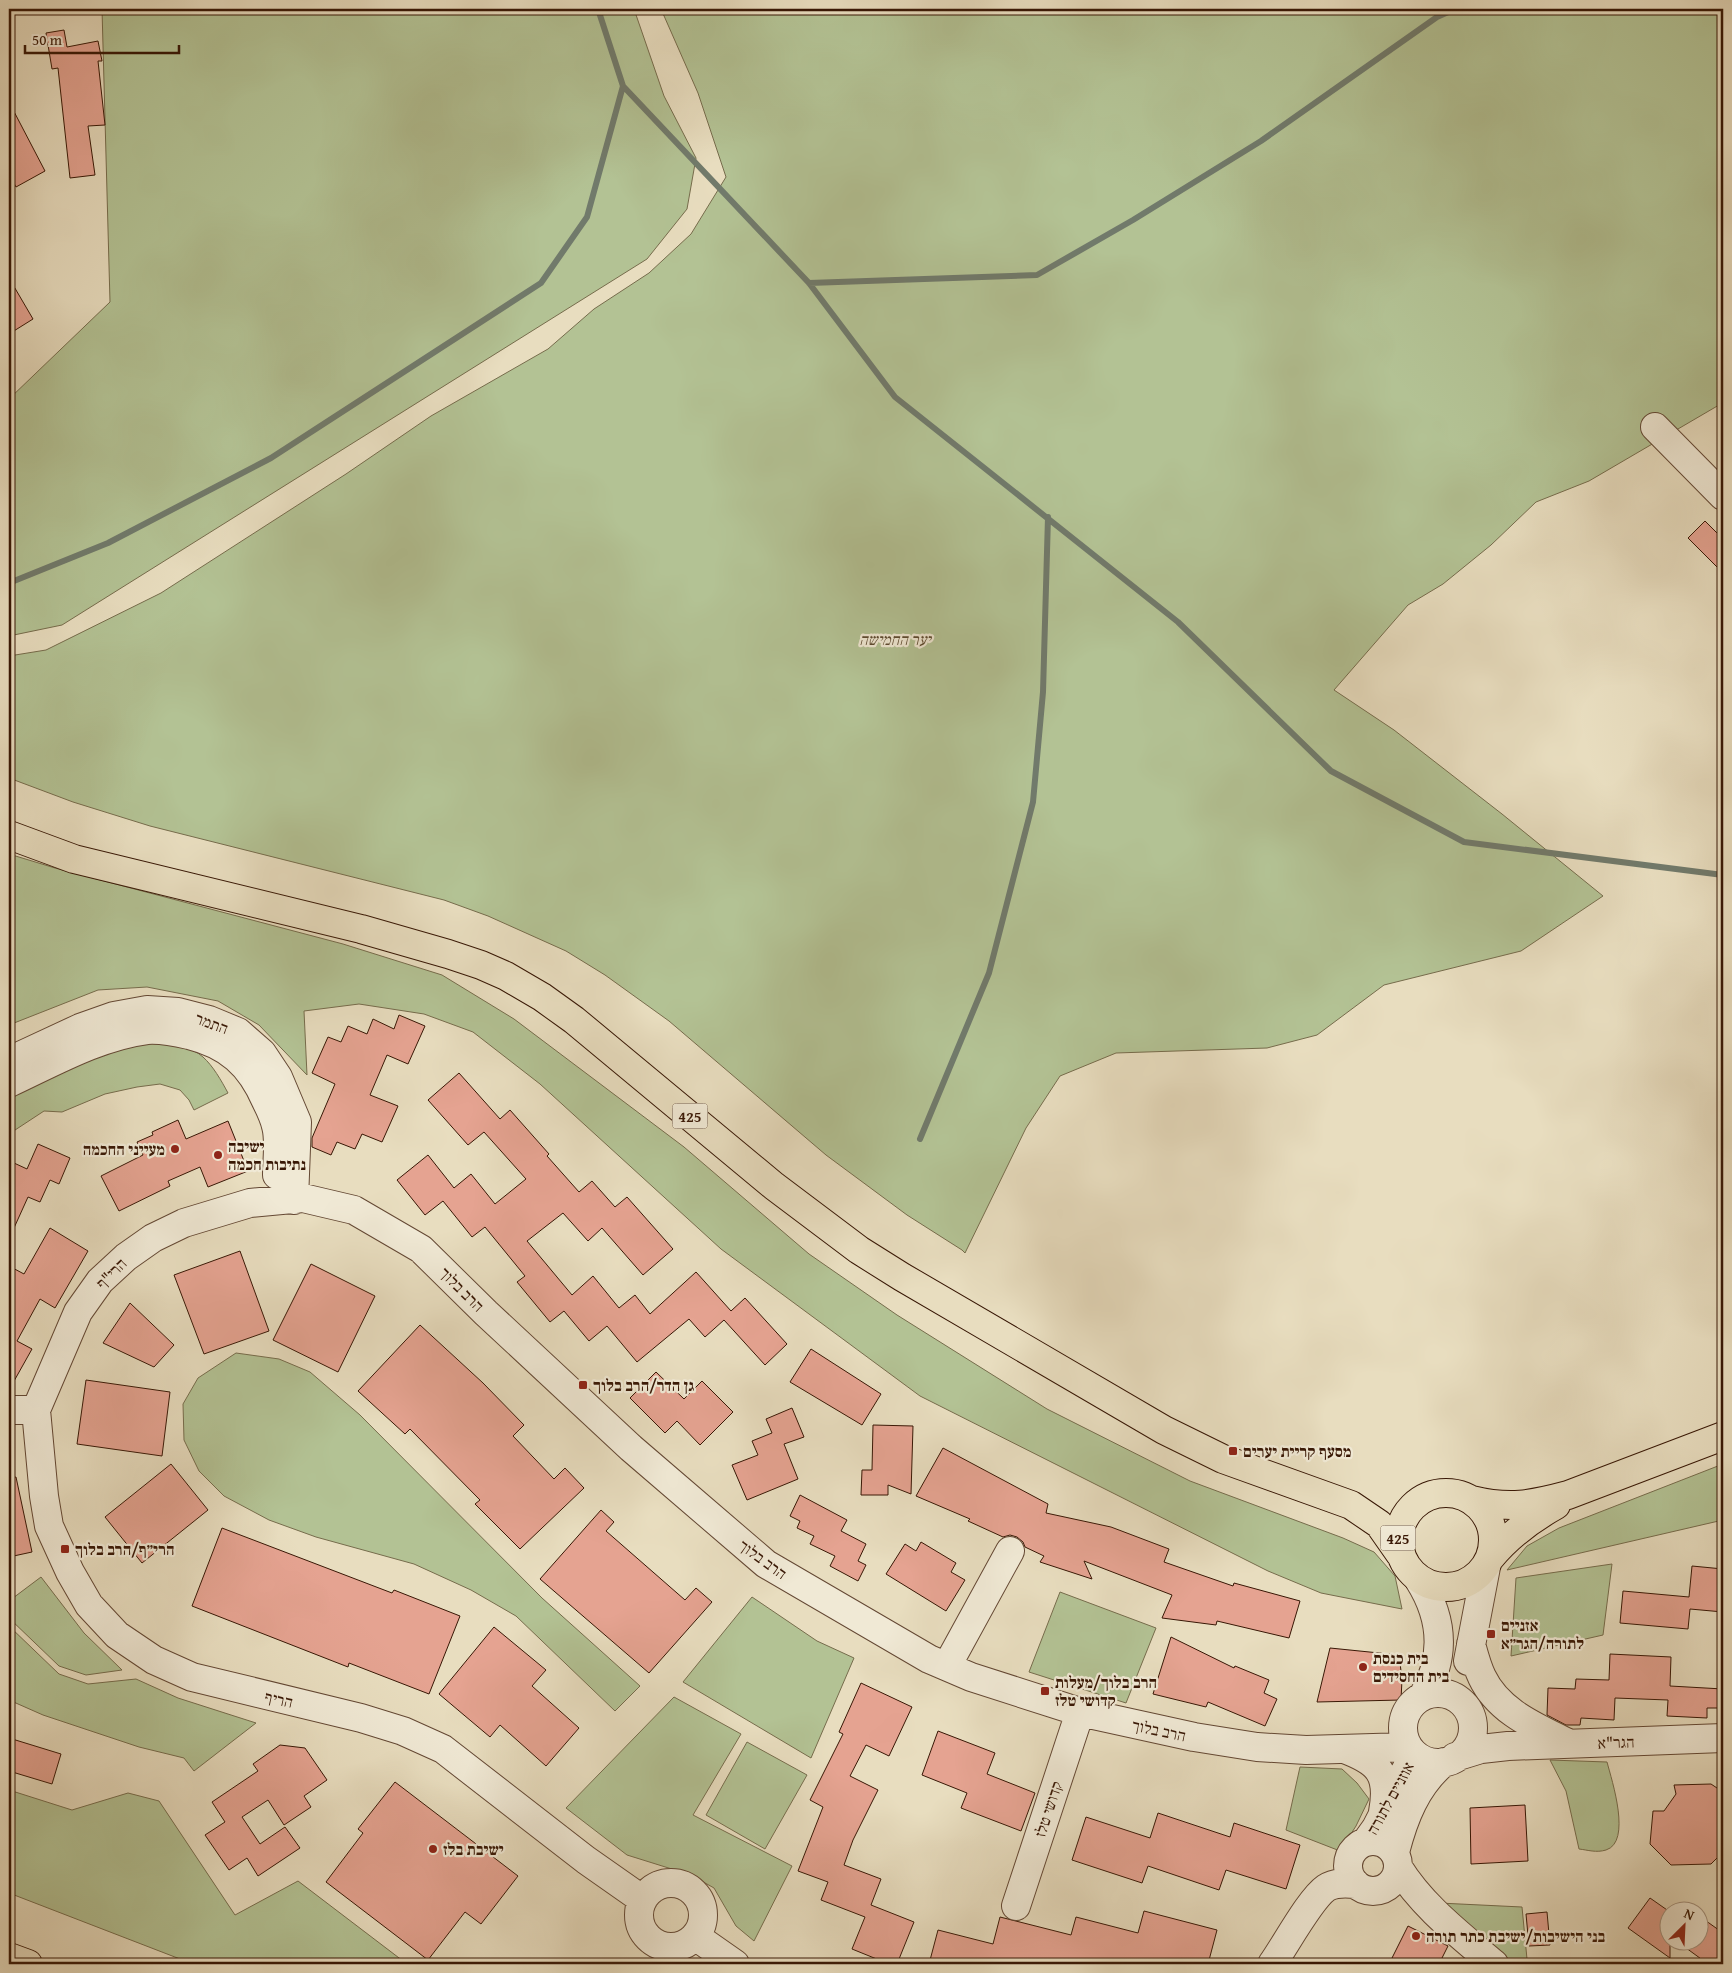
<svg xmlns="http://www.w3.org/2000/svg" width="1732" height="1973" viewBox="0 0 1732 1973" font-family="'Gentium Book Plus','Frank Ruhl Libre',serif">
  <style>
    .green { fill: #b3c294; stroke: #766c4c }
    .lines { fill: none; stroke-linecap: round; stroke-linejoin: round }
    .stream { stroke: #717a6b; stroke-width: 6 }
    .building { fill: #e5a391; stroke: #381705 }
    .minor-casing { stroke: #644834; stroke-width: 30 }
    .major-casing { stroke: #381705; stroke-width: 30 }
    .highway-casing { stroke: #381705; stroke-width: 30 }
    .minor { stroke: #f0e9d5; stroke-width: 28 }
    .major { stroke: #e8ddbf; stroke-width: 28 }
    .highway { stroke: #e8ddbf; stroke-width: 28 }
    .poi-dot { fill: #8f2418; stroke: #f0e9d5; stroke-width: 2 }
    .labels { text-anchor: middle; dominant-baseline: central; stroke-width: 4.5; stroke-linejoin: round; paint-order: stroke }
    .shield { fill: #f0e9d5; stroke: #6f5643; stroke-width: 1 }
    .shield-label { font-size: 15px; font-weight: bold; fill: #381705 }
    .park-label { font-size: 16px; font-style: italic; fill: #5d4a30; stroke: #f0e9d5 }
    .street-label { font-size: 16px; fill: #381705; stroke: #f0e9d5 }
    .poi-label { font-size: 16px; font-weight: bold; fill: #381705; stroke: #f0e9d5; text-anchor: start }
  </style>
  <rect width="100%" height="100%" fill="#e8ddbf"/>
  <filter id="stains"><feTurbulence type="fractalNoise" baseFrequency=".004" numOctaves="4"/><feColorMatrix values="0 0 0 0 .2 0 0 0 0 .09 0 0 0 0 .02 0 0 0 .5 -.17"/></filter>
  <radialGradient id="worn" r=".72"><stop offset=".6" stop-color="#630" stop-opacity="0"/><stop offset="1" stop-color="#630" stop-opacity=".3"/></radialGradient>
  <path class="green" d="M102,9h532l30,87 32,62 -9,51 -40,50 -585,366 -53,11v-237l101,-97z
    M661,9h1062v360l-4,36 -130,76 -53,21 -45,43 -48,39 -35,21 -74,85 60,40 108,84 101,82 -82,55 -137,34 -67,50 -50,13 -151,5 -56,23 -34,52 -61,125 -3,-3 -55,-35 -81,-60 -157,-134 -64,-46 -39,-24 -78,-35 -44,-16 -294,-74 -77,-24 -64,-24v-122l37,-6 115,-57 185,-119 85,-58 117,-67 46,-40 55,-36 42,-39 35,-57 -28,-84z
    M9,854l46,14 288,76 99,31 72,44 170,128 125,107 88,61 150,94 143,72 153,57 31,14 21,24 7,33 -81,-16 -53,-22 -348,-175 -199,-147 -181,-165 -67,-52 -49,-18 -65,-10 -55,7 3,64 -48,-50 -41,-24 -71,-14 -49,3 -89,35z
    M150,1039c14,3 43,8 53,18 10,9 18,23 25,36l-34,17 -5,-10 -9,-10 -20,-6 -23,3 -32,7 -43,18 -18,-1 -35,23v-41l112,-48z
    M236,1353l43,6 31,13 50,43 182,183 98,88 -25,25 -99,-95 -45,-26 -57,-26 -98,-27 -47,-17 -45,-24 -25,-25 -15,-31 -1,-36 15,-26z
    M1723,1464v56l-216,50 20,-24 32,-18z
    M1612,1564l-9,71 -92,21 5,-78z
    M41,1577l43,56 38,37 -36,5 -27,-9 -50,-48v-17z
    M1060,1592l96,36 -30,75 -97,-31z
    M752,1597l65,44 37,17 -43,100 -128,-76z
    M9,1626l50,48 29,10 48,-5 42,19 78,25 -62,48 -10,-13 -45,-11 -96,-32 -34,-15z
    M674,1697l67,37 -48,81 99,51 -38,75 -18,-15 -22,-38 -23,-13 -64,-20 -61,-47z
    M747,1742l60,33 -42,74 -59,-34z
    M1550,1760l57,2c5,19 25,80 -1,88 -10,3 -18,0 -27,-1l-13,-58z
    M1300,1767l42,2 15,14 12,16 -13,27 -16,25 -54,-21z
    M9,1790l63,20 56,-17 31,8 76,114 63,-34 109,83h-214l-184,-71z
    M1439,1903l83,4 5,52 7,5h-24z"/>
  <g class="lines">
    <path class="stream" d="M598,9l25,77 186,197 86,114 283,225 153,149 133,71 259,33
      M809,283l228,-8 96,-55 128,-79 176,-124 18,-8
      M9,583l99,-40 163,-85 270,-175 46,-66 36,-131
      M920,1139l69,-166 44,-171 10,-110 5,-175"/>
  </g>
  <path class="building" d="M64,30l3,17 31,-6 4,20h-4l7,64 -17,1 7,49 -25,3 -12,-110 -6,1 -6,-36z
    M9,102l36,69 -29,16 -7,-13z
    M9,278l24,41 -24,15z
    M1705,521l18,18v34l-35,-35z
    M399,1015l26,11 -17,38 -21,-9 -17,40 28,11 -16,36 -20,-8 -7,15 -18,-7 -6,13 -19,-8v-9l23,-54 -23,-11 16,-36 13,5 7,-16 19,8 6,-15 21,10z
    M459,1073l41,46 10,-9 39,44 -2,2 32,36 13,-11 23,26 12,-10 46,52 -30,26 -41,-47 -14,13 -25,-28 -36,28 45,54 21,-19 26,32 16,-13 15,19 46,-42 35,39 14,-13 42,46 -22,21 -41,-45 -19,17 -16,-18 -52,43 -30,-36 -18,15 -25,-30 -14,11 -33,-40 8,-6 -40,-49 -13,10 -29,-36 -18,14 -28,-35 31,-25 26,33 17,-14 24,30 31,-25 -42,-47 -16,13 -40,-45z
    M178,1120l8,19 42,-18 20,50 -40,16 -8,-20 -32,14 2,5 -51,25 -18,-35 42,-21 -6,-13 16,-7 -1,-3z
    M38,1144l32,14 -11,26 -9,-4 -10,22 -12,-5 -19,42v-64l5,-12 13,6z
    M50,1228l38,23 -33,57 -15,-9 -23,42 15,8 -23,41v-124l15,8z
    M240,1251l29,80 -65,23 -30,-79z
    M311,1264l64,32 -37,76 -65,-32z
    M130,1303l44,42 -20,22 -51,-24z
    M420,1325l63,58 41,42 -11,11 41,43 11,-11 19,20 -64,61 -45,-45 5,-4 -70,-71 -5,5 -47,-43z
    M811,1349l70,45 -19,31 -72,-43z
    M656,1372l28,27 18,-18 31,31 -33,33 -23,-24 -12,12 -35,-35z
    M86,1380l84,12 -8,64 -85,-12z
    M792,1408l12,29 -20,7 14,35 -51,21 -15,-35 26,-10 -6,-14 20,-8 -6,-14z
    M873,1425l40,1 -2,68 -23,-9v10h-27l1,-25h10z
    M943,1448l105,56 -2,9 65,14 58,22 -5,13 69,24 1,-3 66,18 -11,37 -72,-17 -1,4 -54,-7 10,-23 -88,-34 8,18 -52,-17 4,-6 -19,-9 -2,-5 -6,-5 -7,-2 -7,2 -35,-16 2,-2 -54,-23z
    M171,1464l37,46 -66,53 -37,-46z
    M16,1477l16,75 -23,5v-79z
    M800,1495l47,25 -6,11 25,13 -8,17 8,4 -8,16 -28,-15 5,-10 -25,-12 4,-8 -17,-8 3,-7 -10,-5z
    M601,1510l13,12 -8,9 79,69 11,-12 16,14 -63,71 -109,-94z
    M222,1528l170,65 2,-3 66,26 -31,78 -80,-31 -1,4 -156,-61z
    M921,1542l35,21 -5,9 14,8 -19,31 -60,-37 19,-30 11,7z
    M1692,1566l31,3v43l-33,-3 -2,20 -68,-6 3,-32 66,6z
    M494,1627l52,43 -14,16 47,42 -33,38 -46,-41 -10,12 -51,-43z
    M1171,1637l63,31 1,-2 34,14 -5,13 13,6 -12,27 -57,-24 -2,5 -53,-13z
    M1330,1648l69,7 3,24 -1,21 -84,2z
    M1610,1654l61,3 -1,29 53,3v19h-16v10l-40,-2 1,-16 -53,-2 -1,22 -33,-2 -1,7h-14l-19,-10 1,-27 27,1 1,-10 33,1z
    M861,1683l51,24 -23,49 -23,-11 -16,31 28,14 -25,50 -9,25 37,14 -10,26 43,17 -17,42h-8l-37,-15 13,-32 -44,-17 7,-18 -30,-11 25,-64 -13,-7 33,-66 -4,-2z
    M938,1731l57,22 -8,21 48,19 -14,38 -60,-23 6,-15 -45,-18z
    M9,1738l52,16 -9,30 -43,-13z
    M280,1745l25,3 22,32 -23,16 7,11 -27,18 -16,-25 -26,17 18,27 25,-17 15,21 -42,28 -11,-18 -18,12 -24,-35 20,-13 -13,-20 46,-31 -5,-7z
    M395,1782l123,94 -37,48 -16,-12 -37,48 -102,-78 37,-49 -5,-4z
    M1711,1784l12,8v60l-12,12 -40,1 -21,-21 3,-33h11l12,-17 -2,-9z
    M1525,1805l3,56 -57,3 -1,-56z
    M1158,1813l72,24 4,-14 66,22 -14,44 -60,-19 -7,20 -71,-24 -6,17 -70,-23 14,-43 64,21z
    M1650,1898l20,14v46l-42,-30z
    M1144,1911l73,19 -9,34h-279l9,-34 55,14 7,-27 71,18 5,-18 62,16z
    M1547,1912l3,33 -21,1 -3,-32z
    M1702,1918l21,15v31h-15l-26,-19 3,-5h15v-19z
    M1408,1926l40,20 -9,18h-50z"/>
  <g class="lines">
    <defs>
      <path id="minor" d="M1655,427l68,69
        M9,1061l71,-33 34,-12 33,-6 31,2 31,8 29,12 24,21 16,24 19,45 -3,78
        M9,1083c43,-20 90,-47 138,-53 14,-1 29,2 42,5 39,10 61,29 77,66 4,8 8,16 10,25 4,14 1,34 1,49
        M9,1410h27
        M1419,1580c24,38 27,77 4,116
        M1471,1644c3,11 6,23 11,33 16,34 52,49 84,65
        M1468,1661l18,-94
        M947,1666l63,-115
        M1403 1728a35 35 0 1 1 70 0a35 35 0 1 1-70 0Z
        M1344,1749c35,13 46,25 39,63
        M1455,1757l26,-8 27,-3 215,-8
        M1348 1866a25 25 0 1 1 50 0a25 25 0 1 1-50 0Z
        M1366,1842l10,-14 38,-74
        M1395,1852c9,-35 21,-66 49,-90
        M1398,1867c24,39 61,67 96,97
        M639 1915a32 32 0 1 1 64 0a32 32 0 1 1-64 0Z
        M643,1900l-57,-40 -143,-111 -40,-18 -42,-13 -169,-41 -38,-17 -37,-25 -28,-30 -19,-33 -21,-46 -5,-30 -8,-86 42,-98 22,-31 26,-24 27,-19 31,-15 66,-20 53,-5 51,12 67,39 65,64 145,135 135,116 163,95 42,18 109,35 114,25 63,10 49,3 101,-3
        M1016,1906l64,-194
        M695,1936l40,28
        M1272,1964c13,-18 38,-65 54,-76 9,-6 20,-5 30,-4"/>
      <path id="major" d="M9,835l65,24 287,70 87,25 33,11 25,11 36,21 32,23 200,166 85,64 43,27 262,153 59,29 128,46 28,19 21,30
        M1399 1540a47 47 0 1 1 94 0a47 47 0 1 1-94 0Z
        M1472,1500c37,9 59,5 96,-5l155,-59
        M1490,1558c19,-23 41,-39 66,-53"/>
      <path id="highway" d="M9,1957l19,7"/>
    </defs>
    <use href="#minor" class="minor-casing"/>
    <use href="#major" class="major-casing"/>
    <use href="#highway" class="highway-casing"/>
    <use href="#minor" class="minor"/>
    <use href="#major" class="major"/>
    <use href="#highway" class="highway"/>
  </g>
  <g class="poi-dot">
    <circle cx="175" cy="1149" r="5"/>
    <circle cx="218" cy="1155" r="5"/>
    <rect x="578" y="1380" width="10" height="10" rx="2.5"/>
    <rect x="1228" y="1446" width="10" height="10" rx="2.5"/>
    <rect x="60" y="1544" width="10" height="10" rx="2.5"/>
    <rect x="1486" y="1629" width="10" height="10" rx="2.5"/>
    <circle cx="1363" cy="1667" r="5"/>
    <rect x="1040" y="1686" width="10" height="10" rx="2.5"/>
    <circle cx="433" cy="1849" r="5"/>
    <circle cx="1416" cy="1936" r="5"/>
  </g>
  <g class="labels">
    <g class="shield">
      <rect x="672.5" y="1103.5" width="35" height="25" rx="4"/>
      <rect x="1380.5" y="1525.5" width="35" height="25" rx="4"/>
    </g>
    <g class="shield-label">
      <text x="690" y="1116">425</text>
      <text x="1398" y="1538">425</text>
    </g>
    <g class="park-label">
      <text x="895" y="639">יער החמישה</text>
    </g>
    <g class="street-label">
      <text transform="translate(212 1023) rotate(20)">התמר</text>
      <text transform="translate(111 1273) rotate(-45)">הרי"ף</text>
      <text transform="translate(462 1289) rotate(45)">הרב בלוך</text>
      <text transform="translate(763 1559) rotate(36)">הרב בלוך</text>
      <text transform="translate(279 1699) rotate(13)">הריף</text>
      <text transform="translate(1159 1730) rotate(12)">הרב בלוך</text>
      <text transform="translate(1616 1742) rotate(-2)">הגר"א</text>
      <text transform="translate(1390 1798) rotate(-61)">אוזניים לתורה</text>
      <text transform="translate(1048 1809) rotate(-72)">קדושי טלז</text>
    </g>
    <g class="poi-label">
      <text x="228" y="1146">ישיבה<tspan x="228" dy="18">נתיבות חכמה</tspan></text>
      <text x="165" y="1149" text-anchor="end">מעייני החכמה</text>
      <text x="593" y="1385">גן הדר/הרב בלוך</text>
      <text x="1243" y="1451">מסעף קריית יערים</text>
      <text x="75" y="1549">הרי״ף/הרב בלוך</text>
      <text x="1501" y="1625">אזניים<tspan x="1501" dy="18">לתורה/הגר״א</tspan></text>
      <text x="1373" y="1658">בית כנסת<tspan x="1373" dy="18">בית החסידים</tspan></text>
      <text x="1055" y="1682">הרב בלוך/מעלות<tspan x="1055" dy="18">קדושי טלז</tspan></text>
      <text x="443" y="1849">ישיבת בלז</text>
      <text x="1426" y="1936">בני הישיבות/ישיבת כתר תורה</text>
    </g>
  </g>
  <rect width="1732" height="1973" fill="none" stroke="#e8ddbf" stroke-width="30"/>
  <rect x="10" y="10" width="1712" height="1953" fill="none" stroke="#381705" stroke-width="2.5"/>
  <rect x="15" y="15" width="1702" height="1943" fill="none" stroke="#381705"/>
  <g transform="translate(1684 1926) rotate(24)"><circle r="24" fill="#f0e9d5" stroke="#a69582"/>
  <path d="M0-4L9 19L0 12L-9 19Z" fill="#8f2418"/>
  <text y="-8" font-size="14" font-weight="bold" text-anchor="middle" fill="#381705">N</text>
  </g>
  <path d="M25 45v8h154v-8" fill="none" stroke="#381705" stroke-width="2.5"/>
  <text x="32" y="45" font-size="15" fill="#381705" stroke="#f0e9d5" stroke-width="4" paint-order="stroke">50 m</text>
  <rect width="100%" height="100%" filter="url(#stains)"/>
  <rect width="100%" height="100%" fill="url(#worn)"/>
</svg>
